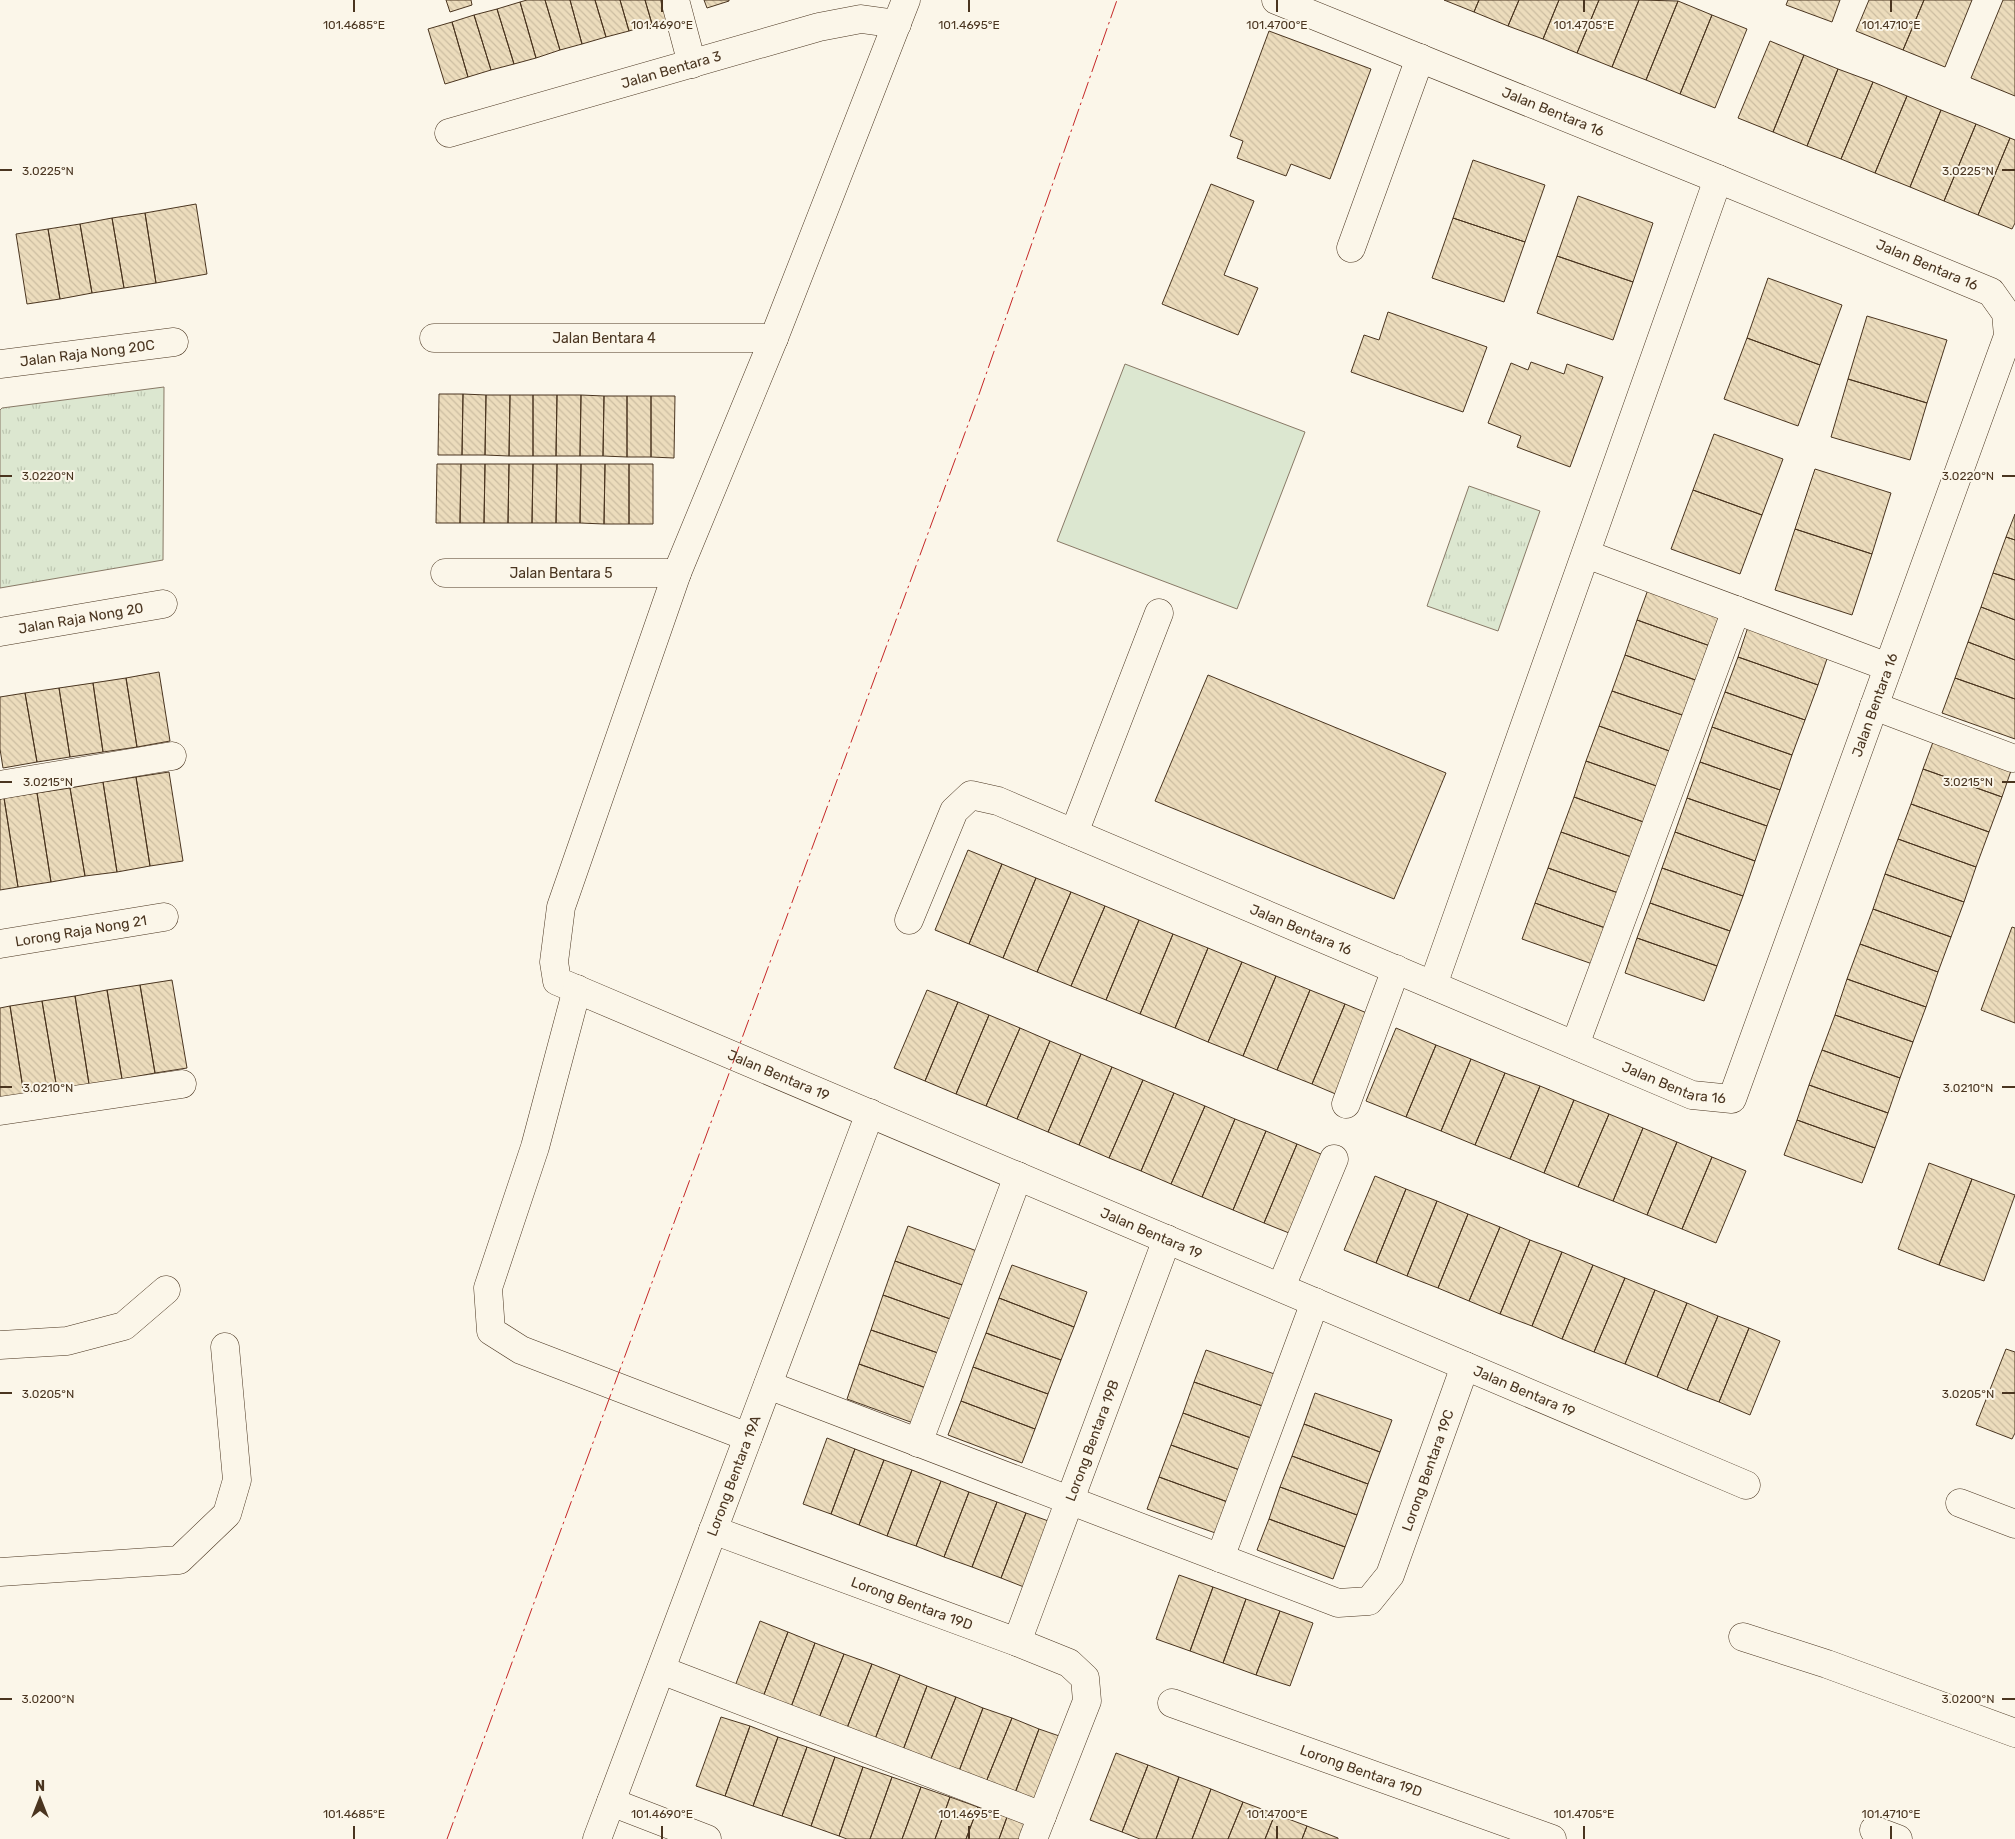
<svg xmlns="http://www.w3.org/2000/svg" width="2015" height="1839" viewBox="0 0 2015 1839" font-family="Rubik,sans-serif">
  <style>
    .grass { fill: #dce7d0; stroke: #887966 }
    .park { fill: url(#park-tufts); stroke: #887966 }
    .building { fill: url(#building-back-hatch); stroke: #4a3520 }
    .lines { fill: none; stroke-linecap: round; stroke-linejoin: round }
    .minor-casing { stroke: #4a3520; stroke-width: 29 }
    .minor { stroke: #fbf6e9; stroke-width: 28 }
    .power { stroke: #c62828; stroke-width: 1; stroke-dasharray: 18 4 2.5 4; stroke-linecap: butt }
    .ticks { fill: none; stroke: #4a3520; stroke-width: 2 }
    .labels { text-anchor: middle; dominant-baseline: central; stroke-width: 4; stroke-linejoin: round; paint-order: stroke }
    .street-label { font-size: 14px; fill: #4a3520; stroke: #fbf6e9 }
    .ticks-label { font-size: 12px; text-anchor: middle; fill: #4a3520; stroke: #fbf6e9; stroke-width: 4; stroke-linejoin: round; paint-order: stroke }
  </style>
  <defs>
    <pattern id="park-tufts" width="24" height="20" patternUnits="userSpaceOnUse" patternTransform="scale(1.25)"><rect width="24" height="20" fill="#dce7d0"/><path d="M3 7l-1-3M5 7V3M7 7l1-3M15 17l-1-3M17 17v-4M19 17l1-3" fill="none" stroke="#bec7b2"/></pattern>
    <pattern id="building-back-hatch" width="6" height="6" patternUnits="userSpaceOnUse" patternTransform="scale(1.25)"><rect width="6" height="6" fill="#ecdcbc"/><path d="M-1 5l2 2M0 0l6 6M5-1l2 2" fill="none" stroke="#ccbda1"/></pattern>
  </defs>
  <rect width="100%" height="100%" fill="#fbf6e9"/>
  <path class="grass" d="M1125,364l180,68 -68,177 -180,-68z"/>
  <path class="park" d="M164,387l-1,173 -163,28v-178l2,-2z
    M1469,486l71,25 -42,120 -71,-25z"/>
  <path class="building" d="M446,0h25l1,5 -22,7z
    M527,0h18l15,50 -24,8 -16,-56z
    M545,0h25l12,44 -22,6z
    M570,0h25l11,37 -24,7z
    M595,0h25l9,31 -23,6z
    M620,0h25l7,24 -23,7z
    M645,0h25l5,17 -23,7z
    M704,0h25v1l-22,7z
    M1444,0h35l-5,12z
    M1479,0h40l-11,26 -34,-14z
    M1519,0h40l-16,39 -35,-13z
    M1559,0h40l-22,53 -34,-14z
    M1599,0h40l-27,67 -35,-14z
    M1639,0l39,1 -32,79 -34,-13z
    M1788,0h52l-8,22 -46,-17z
    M1869,0h55l-21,50 -47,-19z
    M1924,0h48l-27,67 -42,-17z
    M2003,0h12v96l-44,-18z
    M1678,1l34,14 -32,79 -34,-14z
    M520,2l16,56 -22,6 -17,-55z
    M497,9l17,55 -23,6 -17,-55z
    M474,15l17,55 -23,7 -16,-55z
    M1712,15l35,14 -32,79 -35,-14z
    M452,22l16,55 -23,7 -17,-55z
    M1269,31l102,38 -41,110 -39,-15 -5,12 -49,-18 6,-17 -13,-5z
    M1770,41l34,14 -31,77 -35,-14z
    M1804,55l34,14 -31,77 -34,-14z
    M1838,69l35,13 -32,77 -34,-13z
    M1873,82l34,14 -32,77 -34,-14z
    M1907,96l34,14 -31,77 -35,-14z
    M1941,110l35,14 -32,77 -34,-14z
    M1976,124l34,14 -32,77 -34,-14z
    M2010,138l5,2v83l-3,6 -34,-14z
    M1473,160l72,25 -20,57 -72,-24z
    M1211,184l43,17 -30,74 34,13 -20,47 -76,-31z
    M1578,196l75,27 -20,59 -76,-26z
    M196,204l11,70 -51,9 -11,-70z
    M145,213l11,70 -32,5 -12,-70z
    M112,218l12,70 -32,5 -12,-69z
    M1453,218l72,24 -21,60 -72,-24z
    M80,224l12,69 -32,6 -12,-70z
    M48,229l12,70 -33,5 -11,-70z
    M1557,256l76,26 -20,58 -76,-27z
    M1768,278l74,27 -22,60 -73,-27z
    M1388,312l99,35 -24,65 -112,-40 13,-37 15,5z
    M1867,316l80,24 -20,63 -79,-24z
    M1747,338l73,27 -22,61 -74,-27z
    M1531,362l33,12 3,-10 36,13 -33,90 -53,-20 4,-11 -33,-13 23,-60 17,7z
    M1848,379l79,24 -17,57 -79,-23z
    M439,394h24l-1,61h-24z
    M463,394l23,1 -1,60h-23z
    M486,395h24l-1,61 -24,-1z
    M510,395h23v61h-24z
    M533,395h24l-1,61h-23z
    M557,395h24l-1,61h-24z
    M581,395l23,1 -1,60h-23z
    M604,396h23v61l-24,-1z
    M627,396h24v61h-24z
    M651,396h24l-1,62 -23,-1z
    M1714,434l69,25 -21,56 -69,-25z
    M437,464h24l-1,59h-24z
    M461,464h24l-1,59h-24z
    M485,464h24l-1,59h-24z
    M509,464h24l-1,59h-24z
    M533,464h24l-1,59h-24z
    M557,464h24l-1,59h-24z
    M581,464h24l-1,60 -24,-1z
    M605,464h24v60h-25z
    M629,464h24v60h-24z
    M1815,469l76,24 -19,61 -77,-25z
    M1693,490l69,25 -22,59 -69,-25z
    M2015,514v26l-9,-3z
    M1795,529l77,25 -20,61 -77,-25z
    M2006,537l9,3v40l-22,-7z
    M1993,573l22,7v40l-34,-13z
    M1650,584l76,27 -13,36 -76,-27z
    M1981,607l34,13v40l-47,-18z
    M1637,620l76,27 -12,35 -76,-27z
    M1750,621l80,29 -12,35 -80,-28z
    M1968,642l47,18v39l-60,-21z
    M1625,655l76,27 -13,35 -76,-26z
    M1738,657l80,28 -13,35 -80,-28z
    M159,672l11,69 -33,6 -11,-69z
    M1208,675l238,98 -52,126 -239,-98z
    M126,678l11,69 -34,5 -10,-69z
    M1955,678l60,21v40l-73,-26z
    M93,683l10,69 -33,5 -11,-69z
    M59,688l11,69 -33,5 -12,-69z
    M1612,691l76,26 -13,36 -76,-27z
    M1725,692l80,28 -13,35 -80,-28z
    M25,693l12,69 -34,6 -3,-19v-52z
    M1599,726l76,27 -13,35 -76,-27z
    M1712,727l80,28 -12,35 -80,-28z
    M1936,734l78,28 -12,35 -79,-28z
    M1586,761l76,27 -13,36 -75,-27z
    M1700,762l80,28 -13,36 -80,-28z
    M1923,769l79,28 -13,35 -78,-28z
    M169,772l14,89 -33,5 -14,-89z
    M136,777l14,89 -33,6 -14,-90z
    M103,782l14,90 -32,4 -15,-88z
    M70,788l15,88 -34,6 -14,-89z
    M37,793l14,89 -33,5 -14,-89z
    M1574,797l75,27 -12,35 -76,-27z
    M4,798l14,89 -18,3v-91z
    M1687,798l80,28 -12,35 -80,-29z
    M1911,804l78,28 -13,35 -78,-28z
    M1561,832l76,27 -13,36 -76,-27z
    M1675,832l80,29 -12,35 -81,-28z
    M1898,839l78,28 -12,35 -79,-28z
    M968,850l34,14 -33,80 -34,-14z
    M1002,864l34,14 -33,80 -34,-14z
    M1548,868l76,27 -13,35 -76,-27z
    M1662,868l81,28 -13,35 -80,-28z
    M1885,874l79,28 -13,35 -78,-28z
    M1036,878l35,14 -34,80 -34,-14z
    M1071,892l34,14 -34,80 -34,-14z
    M1535,903l76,27 -13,36 -76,-27z
    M1650,903l80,28 -13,35 -80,-28z
    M1105,906l34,14 -33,80 -35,-14z
    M1873,909l78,28 -13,35 -78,-28z
    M1139,920l34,14 -33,80 -34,-14z
    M2012,927l3,1v95l-34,-13z
    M1173,934l35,14 -33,80 -35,-14z
    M1637,938l80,28 -13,35 -79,-28z
    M1860,944l78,28 -12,35 -79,-28z
    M1208,948l34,14 -34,80 -33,-14z
    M1242,962l34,14 -33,80 -35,-14z
    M1276,976l34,14 -33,80 -34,-14z
    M1847,979l79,28 -13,35 -78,-27z
    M172,980l15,88 -32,5 -15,-88z
    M140,985l15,88 -33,6 -15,-89z
    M107,990l15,89 -33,5 -14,-88z
    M927,990l31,12 -33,79 -31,-13z
    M1310,990l35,14 -33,80 -35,-14z
    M75,996l14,88 -32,5 -15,-88z
    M42,1001l15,88 -33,6 -14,-89z
    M958,1002l31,13 -33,79 -31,-13z
    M1345,1004l34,14 -34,80 -33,-14z
    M10,1006l14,89 -24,4v-91z
    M989,1015l31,13 -34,78 -30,-12z
    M1835,1015l78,27 -13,36 -78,-28z
    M1020,1028l30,13 -33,78 -31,-13z
    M1396,1028l40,17 -30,72 -40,-16z
    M1050,1041l31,13 -33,78 -31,-13z
    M1436,1045l35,14 -30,72 -35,-14z
    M1822,1050l78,28 -12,35 -79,-28z
    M1081,1054l31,13 -33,78 -31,-13z
    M1471,1059l34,14 -30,72 -34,-14z
    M1112,1067l31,13 -34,78 -30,-13z
    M1505,1073l35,13 -30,73 -35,-14z
    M1143,1080l31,13 -33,78 -32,-13z
    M1809,1085l79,28 -13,35 -78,-28z
    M1540,1086l34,14 -30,73 -34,-14z
    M1174,1093l31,13 -34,78 -30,-13z
    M1574,1100l35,14 -31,73 -34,-14z
    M1205,1106l30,13 -33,78 -31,-13z
    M1609,1114l34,14 -30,73 -35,-14z
    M1235,1119l31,12 -33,79 -31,-13z
    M1797,1120l78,28 -13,35 -78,-28z
    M1643,1128l34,14 -30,73 -34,-14z
    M1266,1131l31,13 -33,79 -31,-13z
    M1677,1142l35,15 -30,72 -35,-14z
    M1297,1144l31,13 -34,78 -30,-12z
    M1712,1157l34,14 -30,72 -34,-14z
    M1929,1163l43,16 -33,86 -41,-16z
    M1375,1176l31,13 -30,74 -32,-13z
    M1972,1179l43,16 -31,86 -45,-16z
    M1406,1189l31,12 -30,75 -31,-13z
    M1437,1201l31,13 -30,74 -31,-12z
    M1468,1214l32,13 -31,74 -31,-13z
    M908,1226l69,25 -12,35 -70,-25z
    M1500,1227l30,13 -30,74 -31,-13z
    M1530,1240l32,12 -30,74 -32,-12z
    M1562,1252l31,13 -31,74 -30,-13z
    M895,1261l70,25 -12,34 -70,-25z
    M1012,1265l75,27 -13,35 -75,-29z
    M1593,1265l32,13 -31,74 -32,-13z
    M1625,1278l30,12 -30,74 -31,-12z
    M1655,1290l32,13 -30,74 -32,-13z
    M883,1295l70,25 -12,34 -70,-24z
    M999,1298l75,29 -13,33 -75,-27z
    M1687,1303l31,13 -31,74 -30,-13z
    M1718,1316l31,12 -30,74 -32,-12z
    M1749,1328l31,13 -30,74 -31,-13z
    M871,1330l70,24 -12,35 -70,-25z
    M986,1333l75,27 -13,34 -75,-27z
    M2006,1349l9,3v81l-3,6 -36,-14z
    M1206,1350l77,27 -12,32 -77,-27z
    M859,1364l70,25 -13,35 -69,-25z
    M973,1367l75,27 -13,35 -74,-28z
    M1194,1382l77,27 -12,32 -76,-28z
    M1315,1393l77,27 -12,32 -76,-28z
    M961,1401l74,28 -13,34 -74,-28z
    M1183,1413l76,28 -11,32 -77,-28z
    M1304,1424l76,28 -12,32 -76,-28z
    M827,1438l28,11 -24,65 -28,-10z
    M1171,1445l77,28 -12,32 -77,-28z
    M855,1449l29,11 -25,65 -28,-11z
    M1292,1456l76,28 -11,31 -77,-28z
    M884,1460l28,10 -25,66 -28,-11z
    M912,1470l29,11 -25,65 -29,-10z
    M1159,1477l77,28 -12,31 -77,-27z
    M941,1481l28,11 -25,65 -28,-11z
    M1280,1487l77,28 -12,32 -76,-28z
    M969,1492l28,10 -25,65 -28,-10z
    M997,1502l29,11 -25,65 -29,-11z
    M1026,1513l28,10 -25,66 -28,-11z
    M1269,1519l76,28 -12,32 -76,-29z
    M1179,1575l34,12 -23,64 -34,-12z
    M1213,1587l33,12 -23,64 -33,-12z
    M1246,1599l34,12 -24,64 -33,-12z
    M1280,1611l33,12 -23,63 -34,-11z
    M760,1621l28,11 -25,65 -28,-11z
    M788,1632l27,11 -24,64 -28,-10z
    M815,1643l29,11 -25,64 -28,-11z
    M844,1654l28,10 -25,64 -28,-10z
    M872,1664l28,11 -25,64 -28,-11z
    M900,1675l27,11 -24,64 -28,-11z
    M927,1686l29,11 -26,64 -27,-11z
    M956,1697l27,11 -24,63 -29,-10z
    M983,1708l29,10 -26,64 -27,-11z
    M721,1717l29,9 -25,70 -29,-10z
    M1012,1718l27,11 -24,64 -29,-11z
    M750,1726l28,11 -25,69 -28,-10z
    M1039,1729l29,10 -26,65 -27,-11z
    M778,1737l29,10 -25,69 -29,-10z
    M807,1747l28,10 -24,69 -29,-10z
    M1116,1753l32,12 -26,67 -32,-12z
    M835,1757l28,10 -24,69 -28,-10z
    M1148,1765l31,12 -23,62h-16l-18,-7z
    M863,1767l29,10 -22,62h-23l-8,-3z
    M892,1777l29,10 -19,52h-32z
    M1179,1777l32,12 -19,50h-36z
    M921,1787l29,10 -15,42h-33z
    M1211,1789l32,13 -15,37h-36z
    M950,1797l28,10 -12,32h-31z
    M1243,1802l32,12 -10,25h-37z
    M978,1807l29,10 -8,22h-33z
    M1275,1814l32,12 -5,13h-37z
    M1007,1817l28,10 -4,12h-32z
    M1307,1826l31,12v1h-36z"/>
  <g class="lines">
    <defs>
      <g id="minor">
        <path d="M675,0l17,64"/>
        <path id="s1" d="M906,0l-132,338 -97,235 -116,334 -7,55 3,19 1189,504"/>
        <path id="s2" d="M449,133l370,-106 42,-8 36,5"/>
        <path d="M1351,248l69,-190"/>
        <path id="s3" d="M434,338h340"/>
        <path id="s4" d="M0,364l174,-22"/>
        <path d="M1586,554l302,113"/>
        <path id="s5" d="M445,573h232"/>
        <path id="s6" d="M0,632l163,-28"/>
        <path d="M1874,706l138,52"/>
        <path d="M0,785l172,-29"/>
        <path d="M1074,833l85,-220"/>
        <path id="s7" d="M909,920l45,-109 17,-16 27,6 694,294 40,4 276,-763 -2,-23 -15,-21 -273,-113 -442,-179"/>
        <path id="s8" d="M0,944l164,-27"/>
        <path d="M1433,985l285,-806"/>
        <path d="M577,989l-42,158 -47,141 3,43 30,19 227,87"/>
        <path d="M1575,1045l161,-435"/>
        <path d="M1346,1104l50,-135"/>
        <path d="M0,1111l182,-27"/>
        <path d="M1281,1287l53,-128"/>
        <path d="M0,1345l67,-4 57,-15 42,-36"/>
        <path id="s9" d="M768,1385l570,218 31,-2 21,-26 75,-209"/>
        <path d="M918,1443l100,-267"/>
        <path d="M1960,1503l55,21"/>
        <path id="s10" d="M713,1530l304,112 52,21 16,15 2,23 -54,138"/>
        <path d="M1220,1558l95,-256"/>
        <path d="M0,1572l179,-12 48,-46 10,-34 -12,-133"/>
        <path d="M1743,1637l84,27 188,69"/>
        <path id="s11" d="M1017,1642l150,-403"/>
        <path d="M661,1670l381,146"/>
        <path id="s12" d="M1172,1703l380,136"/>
        <path d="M611,1802l96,37"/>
        <path d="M1874,1830l24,9"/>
        <path id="s13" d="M597,1839l273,-726"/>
      </g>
    </defs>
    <use href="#minor" class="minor-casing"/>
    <use href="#minor" class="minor"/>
    <path class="power" d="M447,1839l529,-1436 141,-403"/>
  </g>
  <path class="ticks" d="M354,0v12M662,0v12M969,0v12M1277,0v12M1584,0v12M1891,0v12M0,170h12M2002,170h13M0,476h12M2002,476h13M0,782h12M2002,782h13M0,1087h12M2002,1087h13M0,1393h12M2002,1393h13M0,1699h12M2002,1699h13M354,1826v13M662,1826v13M969,1826v13M1277,1826v13M1584,1826v13M1891,1826v13"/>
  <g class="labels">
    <g class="street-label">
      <text stroke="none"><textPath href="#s2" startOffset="231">Jalan Bentara 3</textPath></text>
      <text transform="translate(1553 112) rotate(22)">Jalan Bentara 16</text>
      <text transform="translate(1927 265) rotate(23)">Jalan Bentara 16</text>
      <text stroke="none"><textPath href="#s3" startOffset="170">Jalan Bentara 4</textPath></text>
      <text stroke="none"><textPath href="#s4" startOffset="88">Jalan Raja Nong 20C</textPath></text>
      <text stroke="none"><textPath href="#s5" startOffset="116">Jalan Bentara 5</textPath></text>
      <text stroke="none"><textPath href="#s6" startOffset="82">Jalan Raja Nong 20</textPath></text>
      <text stroke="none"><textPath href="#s7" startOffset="1382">Jalan Bentara 16</textPath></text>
      <text stroke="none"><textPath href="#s7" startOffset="498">Jalan Bentara 16</textPath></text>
      <text stroke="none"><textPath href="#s8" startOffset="82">Lorong Raja Nong 21</textPath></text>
      <text stroke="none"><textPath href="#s1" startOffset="1286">Jalan Bentara 19</textPath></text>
      <text stroke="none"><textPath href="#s7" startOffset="902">Jalan Bentara 16</textPath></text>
      <text stroke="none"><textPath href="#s1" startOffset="1691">Jalan Bentara 19</textPath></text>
      <text stroke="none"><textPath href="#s1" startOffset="2096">Jalan Bentara 19</textPath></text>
      <text stroke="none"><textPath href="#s11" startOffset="215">Lorong Bentara 19B</textPath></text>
      <text stroke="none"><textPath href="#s9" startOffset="786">Lorong Bentara 19C</textPath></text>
      <text stroke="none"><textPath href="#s13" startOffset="388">Lorong Bentara 19A</textPath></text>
      <text stroke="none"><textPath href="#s10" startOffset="212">Lorong Bentara 19D</textPath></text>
      <text stroke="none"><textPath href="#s12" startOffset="201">Lorong Bentara 19D</textPath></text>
    </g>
  </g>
  <g class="ticks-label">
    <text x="354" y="29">101.4685°E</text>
    <text x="662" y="29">101.4690°E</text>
    <text x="969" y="29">101.4695°E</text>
    <text x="1277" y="29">101.4700°E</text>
    <text x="1584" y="29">101.4705°E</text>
    <text x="1891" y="29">101.4710°E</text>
    <text x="48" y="175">3.0225°N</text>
    <text x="1968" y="175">3.0225°N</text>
    <text x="48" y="480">3.0220°N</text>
    <text x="1968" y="480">3.0220°N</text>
    <text x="48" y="786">3.0215°N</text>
    <text x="1968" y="786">3.0215°N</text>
    <text x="48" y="1092">3.0210°N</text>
    <text x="1968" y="1092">3.0210°N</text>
    <text x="48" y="1398">3.0205°N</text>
    <text x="1968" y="1398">3.0205°N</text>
    <text x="48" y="1703">3.0200°N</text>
    <text x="1968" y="1703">3.0200°N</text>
    <text x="354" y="1818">101.4685°E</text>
    <text x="662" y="1818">101.4690°E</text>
    <text x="969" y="1818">101.4695°E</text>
    <text x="1277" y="1818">101.4700°E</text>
    <text x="1584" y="1818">101.4705°E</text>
    <text x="1891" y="1818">101.4710°E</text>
  </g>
  <g transform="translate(40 1799)" stroke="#fbf6e9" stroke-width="4" paint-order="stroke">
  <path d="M0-4L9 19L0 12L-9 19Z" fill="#4a3520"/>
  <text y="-8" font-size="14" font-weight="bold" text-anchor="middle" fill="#4a3520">N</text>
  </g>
</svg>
